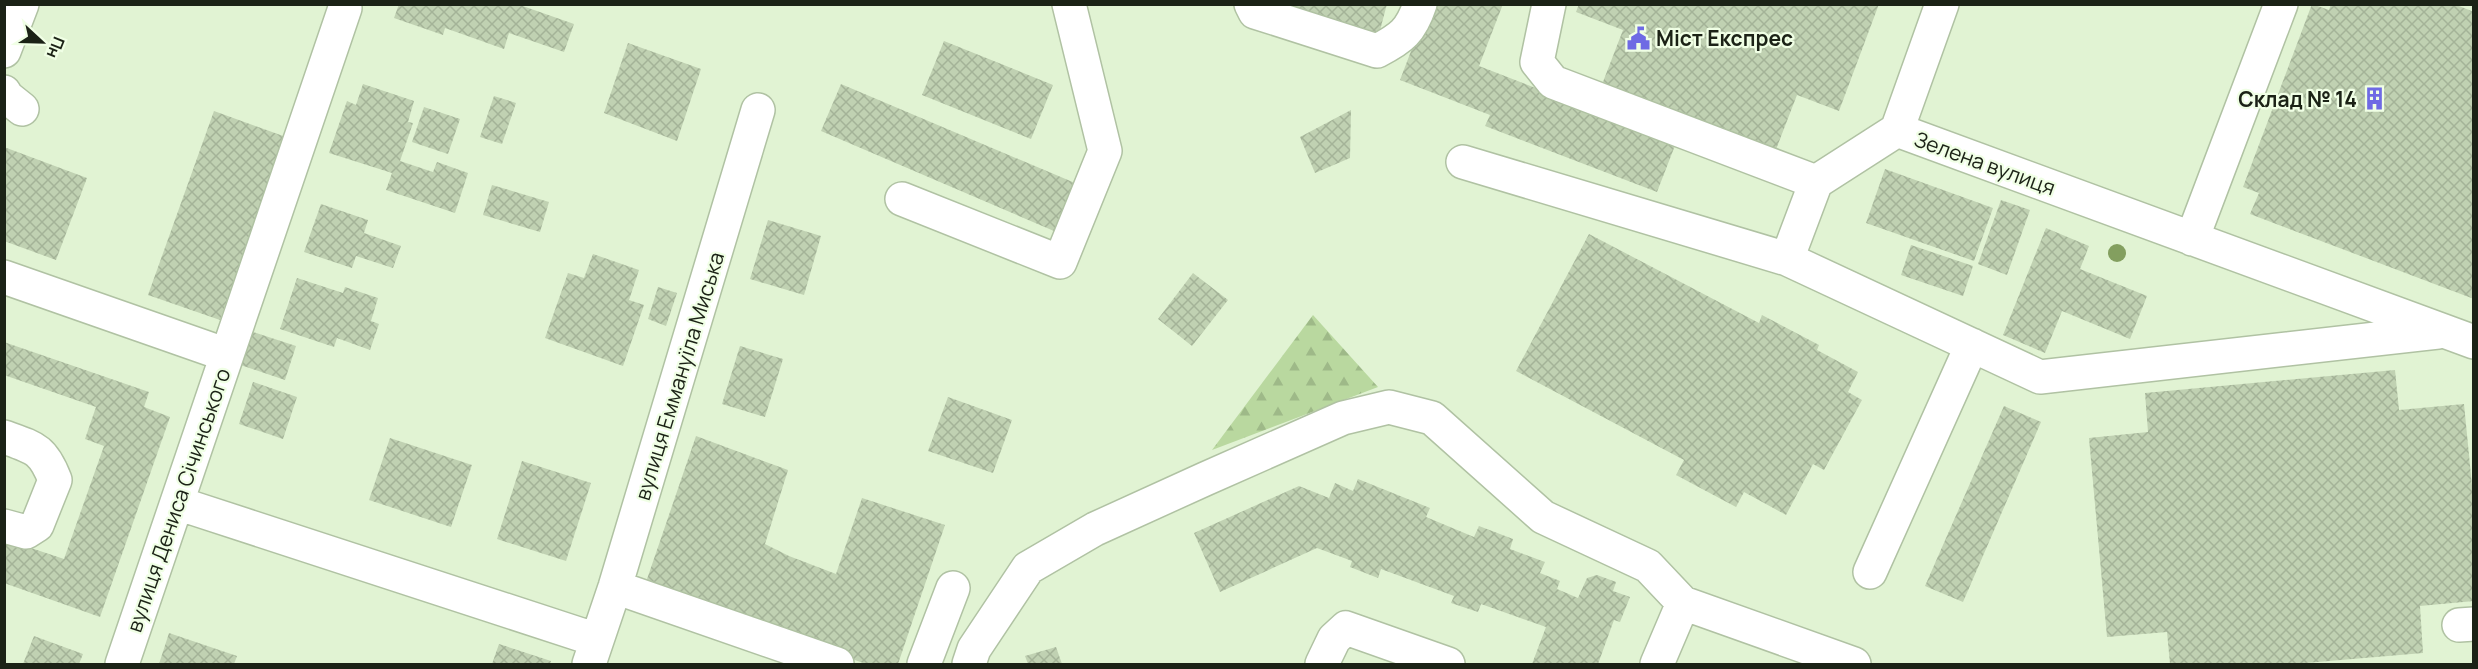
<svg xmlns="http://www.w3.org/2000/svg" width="2478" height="669" viewBox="0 0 2478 669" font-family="Manrope,sans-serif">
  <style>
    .forest { fill: url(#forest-firs) }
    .building { fill: url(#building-cross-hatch) }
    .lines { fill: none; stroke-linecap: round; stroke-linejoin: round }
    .minor-casing { stroke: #b0c2a3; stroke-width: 36 }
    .minor { stroke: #fff; stroke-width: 33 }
    .tree { fill: #839f5f }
    .labels { text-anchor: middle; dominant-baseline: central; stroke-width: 4.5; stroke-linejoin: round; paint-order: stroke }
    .poi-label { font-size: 21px; font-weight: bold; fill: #1b2216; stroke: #f0ffe5; text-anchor: start }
    .street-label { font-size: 21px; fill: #1b2216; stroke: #f0ffe5 }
  </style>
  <defs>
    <pattern id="forest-firs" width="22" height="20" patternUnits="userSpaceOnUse" patternTransform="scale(1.5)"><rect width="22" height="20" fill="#b9d89f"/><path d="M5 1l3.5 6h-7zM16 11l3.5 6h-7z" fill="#9eb988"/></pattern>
    <pattern id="building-cross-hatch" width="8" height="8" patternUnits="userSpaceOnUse" patternTransform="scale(1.5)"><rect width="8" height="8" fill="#c0d1b2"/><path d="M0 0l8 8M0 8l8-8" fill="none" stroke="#a4b398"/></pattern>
  </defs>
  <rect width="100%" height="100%" fill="#e1f3d3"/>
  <path class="forest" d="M1313,315l65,72 -166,63z"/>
  <path class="building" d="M399,4h118l57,20 -10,28 -55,-19 -5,16 -59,-21 -2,7 -49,-17z
    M1269,4h118l-8,30z
    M1429,4h74l-24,62 197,77 -19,49 -172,-66 5,-11 -90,-35z
    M1579,4h300l-40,107 -42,-16 -22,57 -174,-65 22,-57 -47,-18z
    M2312,4l17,6 2,-6h123l20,8v287l-224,-85 9,-21 -16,-6z
    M944,41l109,44 -22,54 -109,-44z
    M628,43l73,26 -24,72 -73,-28z
    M363,84l51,17 -6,21 5,1 -13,38 33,11 4,-10 31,11 -13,40 -69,-23 6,-17 -63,-20 18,-52 9,4z
    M841,84l234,99 -21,48 -233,-100z
    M494,96l22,7 -14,41 -22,-7z
    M424,107l36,12 -12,35 -36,-12z
    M1351,110l-1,48 -35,15 -15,-36z
    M214,111l72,26 -66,183 -72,-25z
    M4,147l83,31 -31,82 -52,-19z
    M1885,169l108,39 -19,53 -108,-38z
    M492,185l57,17 -9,30 -57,-17z
    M2001,200l29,10 -23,65 -29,-11z
    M321,204l47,16 -4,13 37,13 -8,22 -37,-12 -4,12 -48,-16z
    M768,220l53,16 -17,59 -54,-16z
    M2046,228l43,18 -9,23 67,27 -17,43 -68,-28 -17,42 -42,-18z
    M1589,234l170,89 3,-8 57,30 -2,5 41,22 -10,20 14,8 -38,70 -11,-6 -27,51 -42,-23 -8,15 -60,-32 8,-15 -168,-89z
    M1911,245l62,21 -10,30 -62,-21z
    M593,254l46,16 -10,30 15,5 -21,61 -78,-28 23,-65 16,5z
    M1193,273l35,27 -36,46 -34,-27z
    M297,278l46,15 2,-6 33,11 -7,23 8,3 -9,26 -33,-12 -3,9 -54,-18z
    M658,287l19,6 -11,33 -18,-7z
    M244,329l52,17 -11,34 -53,-18z
    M4,342l145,50 -5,15 26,10 -70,200 -96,-34v-44l60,20 40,-113 -19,-7 11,-32 -92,-32z
    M740,346l43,13 -18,58 -43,-13z
    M2395,370l4,40 65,-6 10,102v95l-54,5 3,47 -129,11h-124l-3,-32 -60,5 -18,-199 59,-6 -3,-39z
    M253,382l44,15 -14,42 -44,-15z
    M948,397l64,23 -19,53 -65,-22z
    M2004,406l37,16 -78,180 -38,-16z
    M696,436l92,34 -23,74 24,12 47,18 26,-76 83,27 -47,139h-32l-221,-79z
    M390,438l82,27 -21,62 -82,-27z
    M522,461l69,22 -25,78 -69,-22z
    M1358,479l72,29 -4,9 48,20 5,-11 34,13 -3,10 35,13 -5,11 20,8 -3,8 21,9 9,-20 10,-3 19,7 -3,9 17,6 -10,25 -6,-2 -16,44h-66l14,-37 -65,-23 -3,8 -27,-9 3,-7 -73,-27 -3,9 -28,-11 2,-6 -35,-13 -97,44 -26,-59 105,-47 30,12 6,-15 18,8z
    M169,633l68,23 -3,8h-75z
    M34,636l49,18 -4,10h-56z
    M499,644l52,17 -1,3h-58z
    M1056,647l6,17h-34l-3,-8z"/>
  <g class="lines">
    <defs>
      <path id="minor" d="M1251,4l4,8 122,39c25,-13 34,-20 43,-47
        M1549,4l-12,58 16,20 263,100 81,-52 577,212
        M4,51l18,-47
        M4,92l3,5 15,12
        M1897,130l45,-126
        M1463,162l324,97 253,118 398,-45
        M902,199l158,63 45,-111 -36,-147
        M2192,239l89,-235
        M1787,259l29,-77
        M4,277l223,78 -105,309
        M227,355l118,-347
        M4,437c31,11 39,12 51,43l-18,45 -11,7 -22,-6
        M177,503l420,137
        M1870,572l102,-227
        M615,587l222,77
        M2459,625l15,-1
        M589,664l26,-77 143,-477
        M924,664l29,-76
        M969,664l5,-15 54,-81 67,-39 110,-50 138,-61 46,-11 43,11 111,99 105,49 35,37 171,61
        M1322,664l12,-25 12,-11 102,36
        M1657,664l26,-61"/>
    </defs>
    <use href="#minor" class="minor-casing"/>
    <use href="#minor" class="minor"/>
  </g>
  <circle class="tree" cx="2117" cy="253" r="9"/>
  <defs>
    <symbol id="civic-bare" viewBox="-9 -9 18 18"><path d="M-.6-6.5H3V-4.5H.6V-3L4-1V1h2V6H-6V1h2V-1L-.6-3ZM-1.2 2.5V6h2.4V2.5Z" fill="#6f6ae4" stroke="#f0ffe5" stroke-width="2.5" paint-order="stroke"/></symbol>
    <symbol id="building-bare" viewBox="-9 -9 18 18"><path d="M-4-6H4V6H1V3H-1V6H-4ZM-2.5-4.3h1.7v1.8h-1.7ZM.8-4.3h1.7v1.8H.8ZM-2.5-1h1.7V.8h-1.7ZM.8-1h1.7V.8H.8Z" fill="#6f6ae4" stroke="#f0ffe5" stroke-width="2.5" paint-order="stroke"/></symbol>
  </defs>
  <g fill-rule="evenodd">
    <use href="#civic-bare" x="1622" y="22" width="33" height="33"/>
    <use href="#building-bare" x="2358" y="82" width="33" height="33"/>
  </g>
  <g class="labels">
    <g class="poi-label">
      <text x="1656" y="38">Міст Експрес</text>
      <text x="2357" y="99" text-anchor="end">Склад № 14</text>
    </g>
    <g class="street-label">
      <text transform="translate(1985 163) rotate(20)">Зелена вулиця</text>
      <text transform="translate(679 376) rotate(-73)">вулиця Еммануїла Миська</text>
      <text transform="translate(178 500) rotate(-71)">вулиця Дениса Січинського</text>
    </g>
  </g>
  <rect width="2478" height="669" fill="none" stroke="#1b2216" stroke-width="12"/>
  <g transform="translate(42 42) rotate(112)" stroke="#f0ffe5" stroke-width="4.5" paint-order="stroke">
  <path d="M0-4.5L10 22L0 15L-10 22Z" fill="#1b2216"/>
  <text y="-9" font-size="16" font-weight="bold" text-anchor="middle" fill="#1b2216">Пн</text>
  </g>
</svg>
